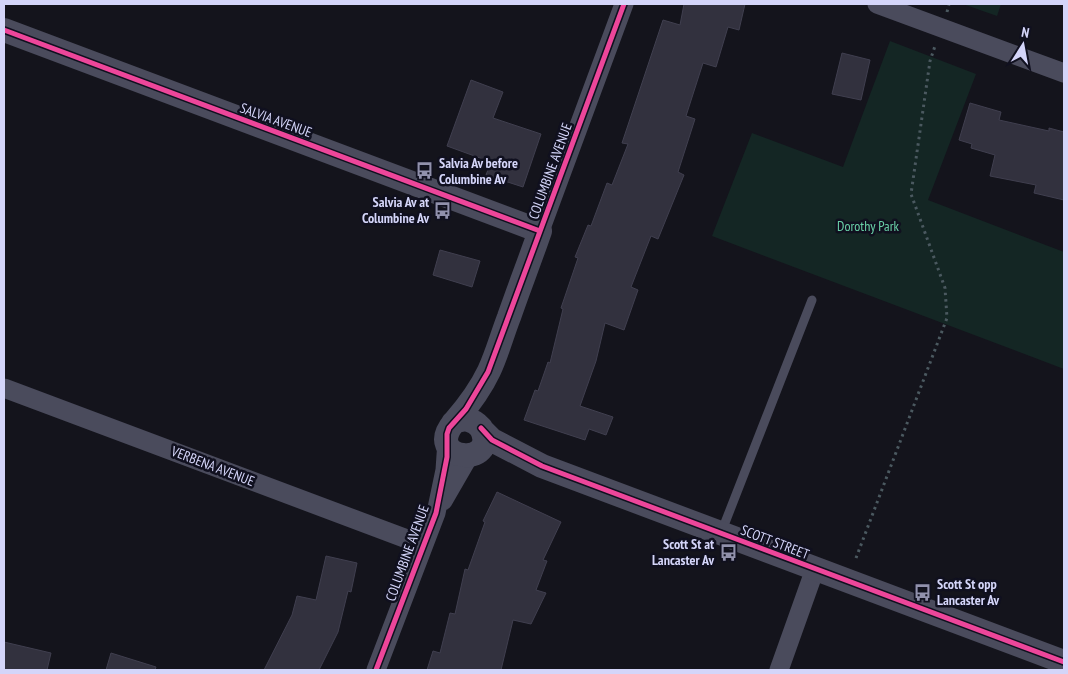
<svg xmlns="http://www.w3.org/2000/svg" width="1068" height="674" viewBox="0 0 1068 674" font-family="'PT Sans Narrow',sans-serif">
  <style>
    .green { fill: #142624 }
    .building { fill: #32313e; stroke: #403f4f }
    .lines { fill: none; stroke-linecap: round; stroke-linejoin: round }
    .path { stroke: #4b5960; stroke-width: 3; stroke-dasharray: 2.5 4; stroke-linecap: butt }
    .service { stroke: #4a4b5c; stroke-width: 9 }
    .minor { stroke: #4a4b5c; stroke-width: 19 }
    .tertiary { stroke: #4a4b5c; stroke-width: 24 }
    .cycleway-casing { stroke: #10101f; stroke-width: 8 }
    .cycleway { stroke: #ed469a; stroke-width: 5 }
    .labels { text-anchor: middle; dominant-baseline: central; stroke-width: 5; stroke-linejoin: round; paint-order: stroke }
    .street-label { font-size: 14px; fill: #d4d5f9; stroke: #10101f }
    .poi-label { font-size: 14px; font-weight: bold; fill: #d4d5f9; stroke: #10101f; text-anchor: start }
    .park-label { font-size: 14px; fill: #69d0a7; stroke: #10101f }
  </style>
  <rect width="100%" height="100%" fill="#14141c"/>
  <path class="green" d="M963,4h38l-4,12z
    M890,41l86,33 -48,126 136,52v117l-352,-133 40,-103 91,34z"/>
  <path class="building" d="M684,4h61l-6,26 -11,-3 -12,40 -13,-4 -17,53 9,3 -17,53 6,3 -26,64 -7,-3 -20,51 7,3 -14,40 -19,-7 -9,38 -16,45 33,11 -7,18 -17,-6 -4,11 -61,-20 11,-30 3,1 10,-29 2,1 13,-54 -2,-1 17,-50 -3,-1 13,-32 3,1 16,-43 5,2 16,-41 -6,-1 41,-123 17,5z
    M842,53l28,7 -9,40 -29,-6z
    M471,80l32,12 -10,26 48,16 -18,53 -37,-12 5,-13 -44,-16z
    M970,103l31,9 -2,8 50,11v-3l15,4v68l-30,-7 2,-8 -46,-9 5,-21 -24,-7 1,-4 -13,-4z
    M440,250l40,11 -8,26 -39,-12z
    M497,492l64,30 -18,38 4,1 -11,29 10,3 -15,31 -18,-4 -12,50h-74l6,-19 7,2 10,-40 5,1 10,-45 3,1 17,-48 -2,-1z
    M326,556l31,7 -6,29 -3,-1 -10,41 -19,38h-55l28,-55 5,-19 19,4z
    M4,642l47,11 -4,17h-43z
    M111,653l45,14 -1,3h-49z"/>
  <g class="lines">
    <path class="path" d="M947,12l2,-8
      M856,558l91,-240 -2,-30 -34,-94 19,-133 5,-15"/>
    <path class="service" d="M721,533l91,-233"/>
    <path class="minor" d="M877,4l187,69
      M540,231l84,-227
      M4,388l419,157
      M443,501l26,-45
      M376,670l60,-157 9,-43 2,-29
      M779,670l36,-101"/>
    <path class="tertiary" d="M4,30l536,201c-10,29 -21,57 -31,86 -7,18 -12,37 -20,54 -8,17 -22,36 -34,50 -35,40 46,48 26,7 -8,-9 -17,-11 -28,-5
      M483,431l9,9 50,26 522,196"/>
    <defs>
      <path id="cycleway" d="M4,30l536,201
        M481,428l11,12 50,26 522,196
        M376,670l60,-157 11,-56v-23l2,-6 17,-19 22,-37 136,-368"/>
    </defs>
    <use href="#cycleway" class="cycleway-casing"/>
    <use href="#cycleway" class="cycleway"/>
  </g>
  <defs>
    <symbol id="bus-bare" viewBox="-9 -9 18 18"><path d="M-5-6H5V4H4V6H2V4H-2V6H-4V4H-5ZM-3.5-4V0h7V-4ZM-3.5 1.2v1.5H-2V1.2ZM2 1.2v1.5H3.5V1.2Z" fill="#9191ac" stroke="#10101f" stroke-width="2.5" paint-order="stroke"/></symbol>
  </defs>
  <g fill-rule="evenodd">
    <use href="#bus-bare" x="412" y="158" width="25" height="25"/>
    <use href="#bus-bare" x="430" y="198" width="25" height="25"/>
    <use href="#bus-bare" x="716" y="540" width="25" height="25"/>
    <use href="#bus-bare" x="910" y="580" width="25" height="25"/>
  </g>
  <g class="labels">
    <g class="street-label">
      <text transform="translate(276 120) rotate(20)">SALVIA AVENUE</text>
      <text transform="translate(550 171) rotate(-70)">COLUMBINE AVENUE</text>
      <text transform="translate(213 466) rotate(21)">VERBENA AVENUE</text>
      <text transform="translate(775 542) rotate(21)">SCOTT STREET</text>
      <text transform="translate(407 553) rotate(-70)">COLUMBINE AVENUE</text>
    </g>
    <g class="poi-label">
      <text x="439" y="163">Salvia Av before<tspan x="439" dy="16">Columbine Av</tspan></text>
      <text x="429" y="202" text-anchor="end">Salvia Av at<tspan x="429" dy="16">Columbine Av</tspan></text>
      <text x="714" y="544" text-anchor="end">Scott St at<tspan x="714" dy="16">Lancaster Av</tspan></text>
      <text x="937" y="584">Scott St opp<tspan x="937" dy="16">Lancaster Av</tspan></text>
    </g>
    <g class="park-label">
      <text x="868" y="226">Dorothy Park</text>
    </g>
  </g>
  <rect width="1068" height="674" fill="none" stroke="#d4d5f9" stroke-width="10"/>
  <g transform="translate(1023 45) rotate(11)" stroke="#10101f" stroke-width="4" paint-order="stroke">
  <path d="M0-4L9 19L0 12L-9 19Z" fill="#d4d5f9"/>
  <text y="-8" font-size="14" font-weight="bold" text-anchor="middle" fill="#d4d5f9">N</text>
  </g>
</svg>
